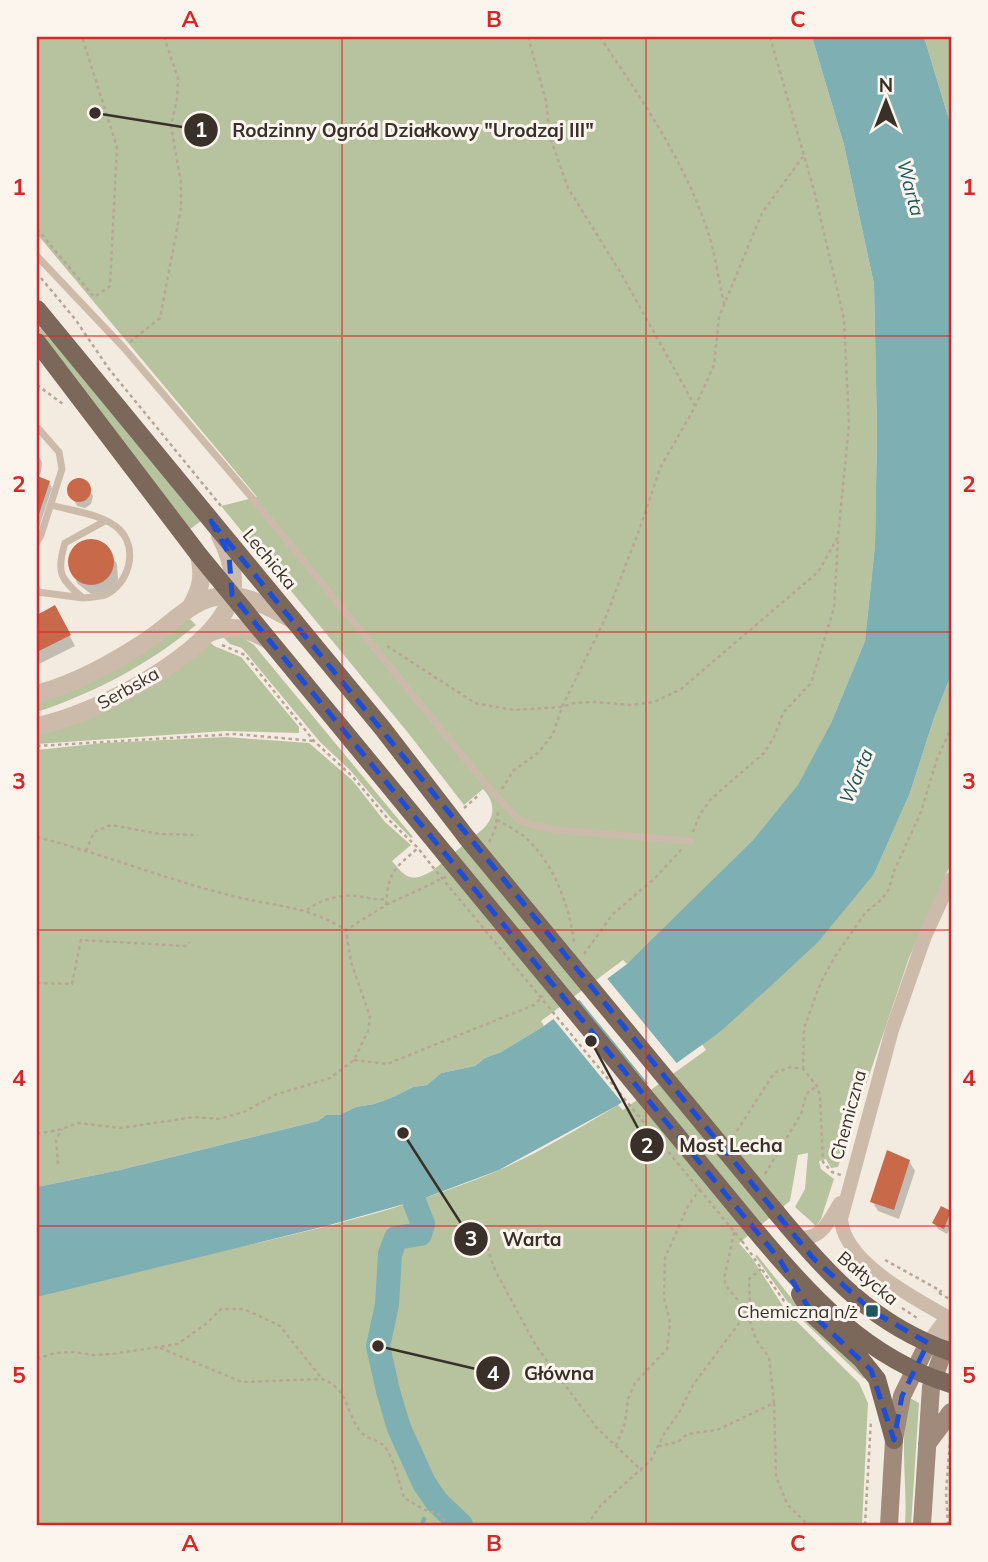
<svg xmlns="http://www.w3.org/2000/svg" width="988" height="1562" viewBox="0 0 988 1562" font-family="Mulish,sans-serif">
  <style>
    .green { fill: #b7c39f }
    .water { fill: #7eafb2 }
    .pier { fill: #f4ebe0 }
    .shadow { fill: #0003 }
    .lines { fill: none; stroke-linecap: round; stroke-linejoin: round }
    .stream { stroke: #7eafb2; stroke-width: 4.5 }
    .river { stroke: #7eafb2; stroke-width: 24 }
    .building { fill: #c86a4a }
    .path { stroke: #b8a595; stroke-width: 2.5; stroke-dasharray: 3.5 3.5; stroke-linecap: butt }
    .service { stroke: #ccbbab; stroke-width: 7 }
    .minor { stroke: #ccbbab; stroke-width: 14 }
    .tertiary { stroke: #ccbbab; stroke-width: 18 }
    .secondary { stroke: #a08a7c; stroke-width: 18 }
    .primary { stroke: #7c675b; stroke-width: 18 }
    .path-bridge { stroke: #b8a595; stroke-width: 2.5; stroke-dasharray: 3.5 3.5; stroke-linecap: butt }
    .primary-bridge { stroke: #7c675b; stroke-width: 18 }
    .marked { fill: none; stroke: #1d4ed8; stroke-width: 5; stroke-dasharray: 14 9; stroke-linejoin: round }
    .grid { fill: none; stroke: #d62828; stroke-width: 2; stroke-opacity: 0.55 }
    .poi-dot { fill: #1e585d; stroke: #fbf5ed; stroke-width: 2.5 }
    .labels { text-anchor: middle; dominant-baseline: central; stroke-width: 6; stroke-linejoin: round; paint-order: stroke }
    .street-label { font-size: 18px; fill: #3a302a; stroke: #fbf5ed }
    .poi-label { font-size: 18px; fill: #3a302a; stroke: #fbf5ed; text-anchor: end }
    .water-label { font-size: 19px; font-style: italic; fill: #1e585d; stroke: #fbf5ed }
    .leader { fill: none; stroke: #3a302a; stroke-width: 2.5 }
    .callout-dot { fill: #3a302a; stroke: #fbf5ed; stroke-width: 2.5 }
    .mark-label { font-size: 21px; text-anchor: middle; font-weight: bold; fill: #fff }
    .callout-label { font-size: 19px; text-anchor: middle; font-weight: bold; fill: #3a302a; stroke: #fbf5ed; stroke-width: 6; stroke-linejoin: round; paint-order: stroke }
    .neatline { fill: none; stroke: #d62828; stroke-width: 2.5 }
    .grid-label { font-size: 23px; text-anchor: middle; font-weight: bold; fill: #d62828 }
  </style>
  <rect width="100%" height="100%" fill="#f4ebe0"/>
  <path class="green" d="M37,37h775l32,108 30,139 3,149 -2,112 -10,96 -34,82 -32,62 -46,55 -114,114 -12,10 -4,-4 -82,61 3,5 -43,26 -16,6 -10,8 -34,7 -14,12 -14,2 -20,10 -19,7 -18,3 -17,8h-13l-8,6 -198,49 -83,17v-437l66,-7 123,-6 83,6 44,38 32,41 26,23 -19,16c14,17 19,22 40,10l51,-42c13,-13 12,-27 0,-40l-19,16 -55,-71 -188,-228 36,-9 -220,-263z
    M924,37h27v89z
    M41,328l160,193 -12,9 -151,-200z
    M189,618l7,7c-48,40 -100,67 -159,87v-11z
    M222,636l20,1 12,8 159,192 -2,1 -20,-20 -41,-48 -30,-28 -78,-94 -12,-4z
    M210,642l4,4 27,11 58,70v6l-74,-2 -188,13v-11z
    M951,675v188l-42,95 -71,209 -7,1 -5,-9 -7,2 2,8 13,10 -13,40 -5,7 -21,-19 10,-18 3,-36 -10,2 -8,46 -51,42 13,15 34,53 73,72 9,20 -6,122h-825v-228c152,-45 313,-64 460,-126 42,-18 82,-43 121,-66l5,5 83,-60 -4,-6 18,-12 154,-158 36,-81 24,-75z
    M757,1255l51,64 60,60 -5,-1 -66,-63 -42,-59z
    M910,1398l9,5 -8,122h-6c3,-41 -7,-87 5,-127z"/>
  <path class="water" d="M812,37h112l27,89v549l-17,43 -24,75 -36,81 -56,68 -44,41 -54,49 -102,73 -119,65 -77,29 -96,27 -289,71v-110l83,-17 198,-49 8,-6h13l17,-8 18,-3 19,-7 20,-10 14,-2 14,-12 34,-7 10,-8 16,-6 43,-26 83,-62 126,-124 45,-55 33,-62 34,-82 10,-96 2,-112 -3,-149 -30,-139z"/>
  <path class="pier" d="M605,976l74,90 -29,20 -73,-89z
    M575,998l74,89 -25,18 -73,-89z"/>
  <path class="shadow" d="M37,454l5,8 -1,10 -4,6 12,4 3,6 -13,39 -2,-1z
    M78,480l7,3 8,13 -2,8 -6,4 -8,-2 -9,-17 4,-6z
    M83,542h15l7,4 12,18 1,16 -11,13 -16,1 -13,-10 -6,-11 -2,-17 4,-7z
    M55,608l20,38 -38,19v-48z
    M909,1161l6,10 -16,48 -21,-8 -6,-10z
    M942,1208l9,5v13l-4,8 -9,-5 -4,-6z"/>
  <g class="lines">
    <path class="stream" d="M422,1525l2,-6"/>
    <path class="river" d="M409,1170l5,31 9,23 -3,10 -24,4 -6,16 -3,51 -9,41 10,45 11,37 25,55 13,19 24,23"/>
  </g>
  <path class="building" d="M37,476l13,5 -11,33h-2z
    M67 490a12 12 0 1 1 24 0a12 12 0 1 1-24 0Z
    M68 562a23 23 0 1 1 46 0a23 23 0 1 1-46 0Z
    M55,605l16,30 -34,17v-37z
    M887,1150l23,10 -16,50 -24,-8z
    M941,1206l10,5 -7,18 -12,-6z"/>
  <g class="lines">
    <path class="path" d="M528,37l18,64 4,36 18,51 54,87 73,131
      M600,37c42,63 86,126 109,198 7,22 10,47 15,69
      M37,229l57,68 16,-11 7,-139 -35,-110
      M41,278l34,41 34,50 112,137
      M130,342l30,-24 21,-110v-25l-10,-57 6,-27 1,-21 -14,-41
      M37,385l26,19
      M222,645l23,10 69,86 39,36 35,42 30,29 14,18
      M387,646l88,57 38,7 49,-3 12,-4 21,-1 36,3 23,-3 27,-13 137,-117 20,-35 11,-113 -5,-105 -29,-125 -45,-157
      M37,746l198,-12 79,7
      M502,789l11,-18 26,-19 14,-18 9,-27 43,-88 35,-91 20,-60 35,-61 19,-42 5,-48 43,-104 42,-58
      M464,808l16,-14
      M497,820c9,5 21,11 29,18 28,26 43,67 48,104
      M693,832l7,-18 11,-15 53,-46 10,-16 9,-24 28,-30 23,-75 4,-67
      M37,837c66,17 130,43 196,59 43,11 73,9 113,34l40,-25 60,-28
      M489,842l6,-12 3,-18
      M86,851l8,-19 17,-7 49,9 38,1
      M386,905c2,-33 8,-36 32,-57
      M307,910c12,-10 34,-16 50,-14 10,1 18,5 29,3
      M584,954l28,-39 43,-37 27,-29
      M37,983l35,1 9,-44 105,6 3,-4
      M354,1060l33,4 147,-59 9,-9
      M803,1069l1,-41 16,-44 14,-26 31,-45 17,-14 7,-10 5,-18 27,-59 16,-53 14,-30
      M37,1134l25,-5 16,-6 43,5 73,-11 25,2 25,-7 31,-17 55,-17 24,-18 14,-29 2,-14 -19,-55 -5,-32
      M733,1137l41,-64 17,-6 12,2 14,17 3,10 3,66 9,10 9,3
      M58,1164l-2,-24 6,-11
      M765,1174l36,-60 5,-20 11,-8
      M483,1234l12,36 41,76 61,82 45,43
      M742,1241l54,77
      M885,1260l56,31 -2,2
      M939,1293l12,7
      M902,1308l15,10
      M160,1348l82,34 80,-3c27,10 23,32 38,52 6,8 17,8 24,15 9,9 16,39 20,52l21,12 12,3 13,12
      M37,1359l18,-6 19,-1 20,3 18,-1 66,-10 29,-21 14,-14h23l36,17 42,53
      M774,1403l2,73 11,28 21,21
      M616,1446l9,-23 3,-24 7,-16 32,-34 3,-26 -6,-25 1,-40 23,-52 13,-19
      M658,1446l20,-4 9,-8 30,-4 57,-27 -5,-46 -13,-17 -9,-29 -21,-25 -2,-8 11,-49
      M587,1525l14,-20 50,-45 13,-26 16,-23 13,-26 50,-67 7,-13 -1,-26 12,-10
      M865,1525l6,-105
      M948,1525l-2,-32 4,-52"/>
    <path class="service" d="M37,256l87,92 129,151 235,288 31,33 14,5 25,5 132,11
      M37,427l22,25 3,17 -21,66 -4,7
      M51,505c21,6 52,9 68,24 20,20 10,55 -14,66 -6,2 -15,2 -22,3 -23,-19 -27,-26 -18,-55l40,-22
      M37,589l1,3 45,6"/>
    <path class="minor" d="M951,879l-26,57 -33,94 -51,189c3,44 75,80 110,100
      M796,1237c25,5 33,-16 44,-34
      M928,1343l13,-18 10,-6
      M944,1349l7,-24"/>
    <path class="tertiary" d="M190,608c11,-19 14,-31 9,-53
      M209,633c23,-10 39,-4 59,7
      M37,694c40,-11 78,-32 112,-55 23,-15 45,-42 74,-43 26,-2 48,13 71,24
      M37,726c53,-9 179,-73 194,-129 6,-20 -2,-44 -11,-61"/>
    <path class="secondary" d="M927,1444l24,-32
      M889,1525l5,-85 8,-44 26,-53
      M922,1525l9,-138 13,-38"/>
    <path class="primary" d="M37,309l346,420 84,109
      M37,342l162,213 247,300
      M776,1212c51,62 97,113 175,140
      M755,1230c54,65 112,129 196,154
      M800,1294l13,21 48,44 16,20 17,61"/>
    <path class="path-bridge" d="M432,866l310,375"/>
    <path class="primary-bridge" d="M467,838l309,374
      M446,855l309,375"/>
  </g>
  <path class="marked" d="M211,521l602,737 59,53 56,32 -26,53 -8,44 -23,-70 -58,-55 -33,-55 -548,-665 -3,-41z"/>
  <path class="grid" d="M342,37v1488M646,37v1488M37,336h914M37,632h914M37,930h914M37,1226h914"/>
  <rect class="poi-dot" x="865" y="1304" width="14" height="14" rx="3.5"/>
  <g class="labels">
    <g class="street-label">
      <text transform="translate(270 559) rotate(50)">Lechicka</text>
      <text transform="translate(128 688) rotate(-29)">Serbska</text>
      <text transform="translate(848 1115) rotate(-75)">Chemiczna</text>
      <text transform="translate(868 1278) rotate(40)">Bałtycka</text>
    </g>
    <g class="poi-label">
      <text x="858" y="1311">Chemiczna n/ż</text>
    </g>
    <g class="water-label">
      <text transform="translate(911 188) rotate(75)">Warta</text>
      <text transform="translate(856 776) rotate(-67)">Warta</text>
    </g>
  </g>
  <path class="leader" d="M95 113L201 130M591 1041L647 1145M403 1133L471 1239M378 1346L493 1373"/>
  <g class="callout-dot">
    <circle cx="95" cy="113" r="7"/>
    <circle cx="591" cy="1041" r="7"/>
    <circle cx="403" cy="1133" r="7"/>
    <circle cx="378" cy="1346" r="7"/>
    <circle cx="201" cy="130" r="18"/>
    <circle cx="647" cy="1145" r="18"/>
    <circle cx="471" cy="1239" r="18"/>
    <circle cx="493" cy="1373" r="18"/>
  </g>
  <g class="mark-label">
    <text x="201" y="137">1</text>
    <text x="647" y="1153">2</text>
    <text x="471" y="1246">3</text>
    <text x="493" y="1381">4</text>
  </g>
  <g class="callout-label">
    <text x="413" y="137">Rodzinny Ogród Działkowy "Urodzaj III"</text>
    <text x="731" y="1152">Most Lecha</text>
    <text x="532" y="1246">Warta</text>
    <text x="559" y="1380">Główna</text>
  </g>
  <rect width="988" height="1562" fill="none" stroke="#fbf5ed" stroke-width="77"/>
  <g transform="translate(886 102)" stroke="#fbf5ed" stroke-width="5" paint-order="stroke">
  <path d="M0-5L12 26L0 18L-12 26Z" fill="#3a302a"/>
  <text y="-10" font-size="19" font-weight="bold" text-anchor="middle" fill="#3a302a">N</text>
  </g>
  <rect x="38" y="38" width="912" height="1486" class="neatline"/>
  <g class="grid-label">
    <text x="190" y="27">A</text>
    <text x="494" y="27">B</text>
    <text x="798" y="27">C</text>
    <text x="19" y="195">1</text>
    <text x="969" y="195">1</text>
    <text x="19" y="492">2</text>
    <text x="969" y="492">2</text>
    <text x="19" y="789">3</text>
    <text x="969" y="789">3</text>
    <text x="19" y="1086">4</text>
    <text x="969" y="1086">4</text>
    <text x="19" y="1383">5</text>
    <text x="969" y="1383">5</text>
    <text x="190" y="1551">A</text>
    <text x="494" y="1551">B</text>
    <text x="798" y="1551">C</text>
  </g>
</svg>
